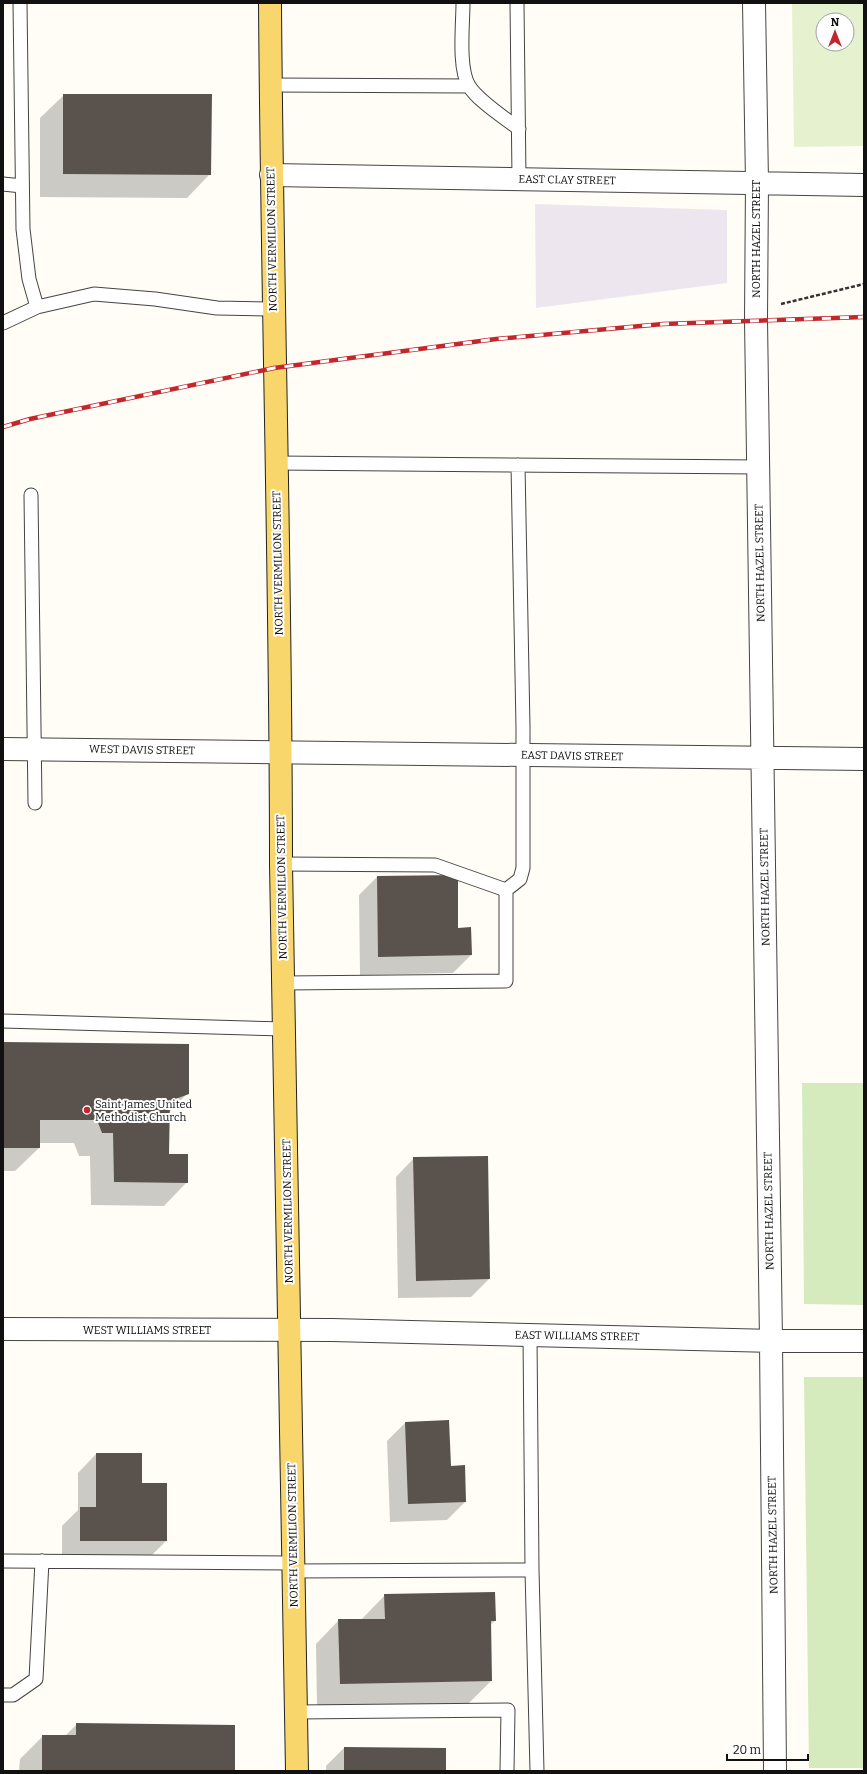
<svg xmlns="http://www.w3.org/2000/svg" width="867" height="1774" viewBox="0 0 867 1774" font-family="Bitter,serif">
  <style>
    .industrial { fill: #eee6ef }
    .green { fill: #d5ebbd }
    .pitch { fill: #e6f2cf; fill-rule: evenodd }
    .shadow { fill: #0003 }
    .building { fill: #5a524d }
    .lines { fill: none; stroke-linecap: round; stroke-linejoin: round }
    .service-casing { stroke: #444; stroke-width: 15 }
    .minor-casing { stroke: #444; stroke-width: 24 }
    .primary-casing { stroke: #222; stroke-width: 24 }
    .path { stroke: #333; stroke-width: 2.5; stroke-dasharray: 4 2; stroke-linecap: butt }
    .service { stroke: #fff; stroke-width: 13 }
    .minor { stroke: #fff; stroke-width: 22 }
    .primary { stroke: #f9d66b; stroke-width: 22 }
    .rail-casing { stroke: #c4262e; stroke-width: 4.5 }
    .rail { stroke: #fff; stroke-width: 3; stroke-dasharray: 9; stroke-linecap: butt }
    .poi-dot { fill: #c4262e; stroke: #fff; stroke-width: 1.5 }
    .labels { text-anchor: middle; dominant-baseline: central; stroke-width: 4; stroke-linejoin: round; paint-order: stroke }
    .street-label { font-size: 11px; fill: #111; stroke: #fff }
    .poi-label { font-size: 11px; fill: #111; stroke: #fff; text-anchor: start }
  </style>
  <rect width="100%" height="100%" fill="#fffdf5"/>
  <path class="industrial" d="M535,204l192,6v73l-191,25z"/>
  <path class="green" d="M802,1083h62v222l-60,-1z
    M804,1377h60v391h-55z"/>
  <path class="pitch" d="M792,3h72v143l-70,1zM823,20h24v24h-24z"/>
  <path class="shadow" d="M64,95l146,79 -23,24 -147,-1v-79z
    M457,876v53l14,26 -18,18 -93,2 -1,-80 18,-18z
    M3,1043l185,50 -19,19 -1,43 19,27 -23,24 -73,-1 -1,-49h-11l-5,-13h-35v5l-24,23h-12z
    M414,1158l75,121 -18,18 -73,1 -2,-121z
    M405,1423l45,44 15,35 -18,18 -57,2 -3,-81z
    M96,1454l45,30 25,57 -18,18h-86v-33l16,-16v-37z
    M385,1595l110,26 -5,4 1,56 -23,23 -151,3 -1,-63 23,-24h22z
    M77,1724l157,47h-215l1,-12 23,-23h22z
    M344,1748l101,23h-119v-5z"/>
  <path class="building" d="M63,94h149l-1,81 -148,-1z
    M458,875v53l13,-1 1,28 -94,2 -1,-81z
    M3,1042l186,2v50l-19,7 -1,53h19v29l-74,-1 -1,-49h-11l-5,-13h-57v28h-37z
    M488,1156l2,123 -74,2 -3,-124z
    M449,1420l2,46 14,-1 1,37 -58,2 -3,-82z
    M96,1453h46v30h25v58h-87v-34h16z
    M495,1592l1,29h-5l1,60 -152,3 -2,-65h47l-1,-25z
    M76,1723l159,2v46h-193v-36h34z
    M344,1747l102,1v23h-102z"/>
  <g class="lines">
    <defs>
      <path id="service" d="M20,3l3,226 6,50 8,28
        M463,3c0,22 -5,65 6,83 9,15 36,32 50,43
        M517,3l2,176
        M271,85l198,1
        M3,184l19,2
        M3,323l34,-16 57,-13 61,5 62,9 56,1
        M276,463l483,4
        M31,495l4,308
        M281,864l154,1 71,25v91l-222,2
        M506,890l14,-11 3,-11v-141l-5,-262
        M3,1021l281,8
        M3,1561l290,2
        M532,1570l5,201
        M293,1571l239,-1 -2,-235
        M3,1695h10l23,-16 6,-118
        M296,1712l212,-2 -1,61"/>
      <path id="minor" d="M754,3l3,179 -1,138 15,1021 4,430
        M271,175l593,10
        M3,749l861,10
        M3,1329l329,1 439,11h93"/>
      <path id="primary" d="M270,3c2,287 11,574 11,861l16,907"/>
    </defs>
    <use href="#service" class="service-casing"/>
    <use href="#minor" class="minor-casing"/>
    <use href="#primary" class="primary-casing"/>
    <path class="path" d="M781,304l83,-20"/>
    <use href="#service" class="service"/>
    <use href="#minor" class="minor"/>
    <use href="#primary" class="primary"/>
    <defs>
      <path id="rail" d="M3,427l27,-8 244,-51 222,-29 167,-15 201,-7"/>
    </defs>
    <use href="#rail" class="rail-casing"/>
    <use href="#rail" class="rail"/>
  </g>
  <circle class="poi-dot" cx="87" cy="1110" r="4"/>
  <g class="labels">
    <g class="street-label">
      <text transform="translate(567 180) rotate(1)">EAST CLAY STREET</text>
      <text transform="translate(272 239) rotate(-91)">NORTH VERMILION STREET</text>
      <text transform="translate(756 239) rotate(-90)">NORTH HAZEL STREET</text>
      <text transform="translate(278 563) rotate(-91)">NORTH VERMILION STREET</text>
      <text transform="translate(760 563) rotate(-91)">NORTH HAZEL STREET</text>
      <text transform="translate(142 750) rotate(1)">WEST DAVIS STREET</text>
      <text transform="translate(572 756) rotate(1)">EAST DAVIS STREET</text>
      <text transform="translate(282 887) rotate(-91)">NORTH VERMILION STREET</text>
      <text transform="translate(765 887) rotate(-91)">NORTH HAZEL STREET</text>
      <text transform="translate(288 1211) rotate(-91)">NORTH VERMILION STREET</text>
      <text transform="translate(769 1211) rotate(-91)">NORTH HAZEL STREET</text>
      <text x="147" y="1330">WEST WILLIAMS STREET</text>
      <text transform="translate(577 1336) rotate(1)">EAST WILLIAMS STREET</text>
      <text transform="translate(293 1535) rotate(-91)">NORTH VERMILION STREET</text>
      <text transform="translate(773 1535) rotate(-91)">NORTH HAZEL STREET</text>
    </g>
    <g class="poi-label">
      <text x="95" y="1104">Saint James United<tspan x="95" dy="13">Methodist Church</tspan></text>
    </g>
  </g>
  <rect width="867" height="1774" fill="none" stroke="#111111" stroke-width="8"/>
  <g transform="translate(835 32)"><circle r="19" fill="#ffffff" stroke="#a0a0a0"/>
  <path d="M0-3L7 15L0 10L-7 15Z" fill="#c4262e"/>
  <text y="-6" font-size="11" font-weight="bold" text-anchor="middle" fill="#111111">N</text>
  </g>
  <path d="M727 1754v6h81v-6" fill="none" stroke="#111111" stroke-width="2"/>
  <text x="733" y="1754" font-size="12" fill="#111111" stroke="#ffffff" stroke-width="3" paint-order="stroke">20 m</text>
</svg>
